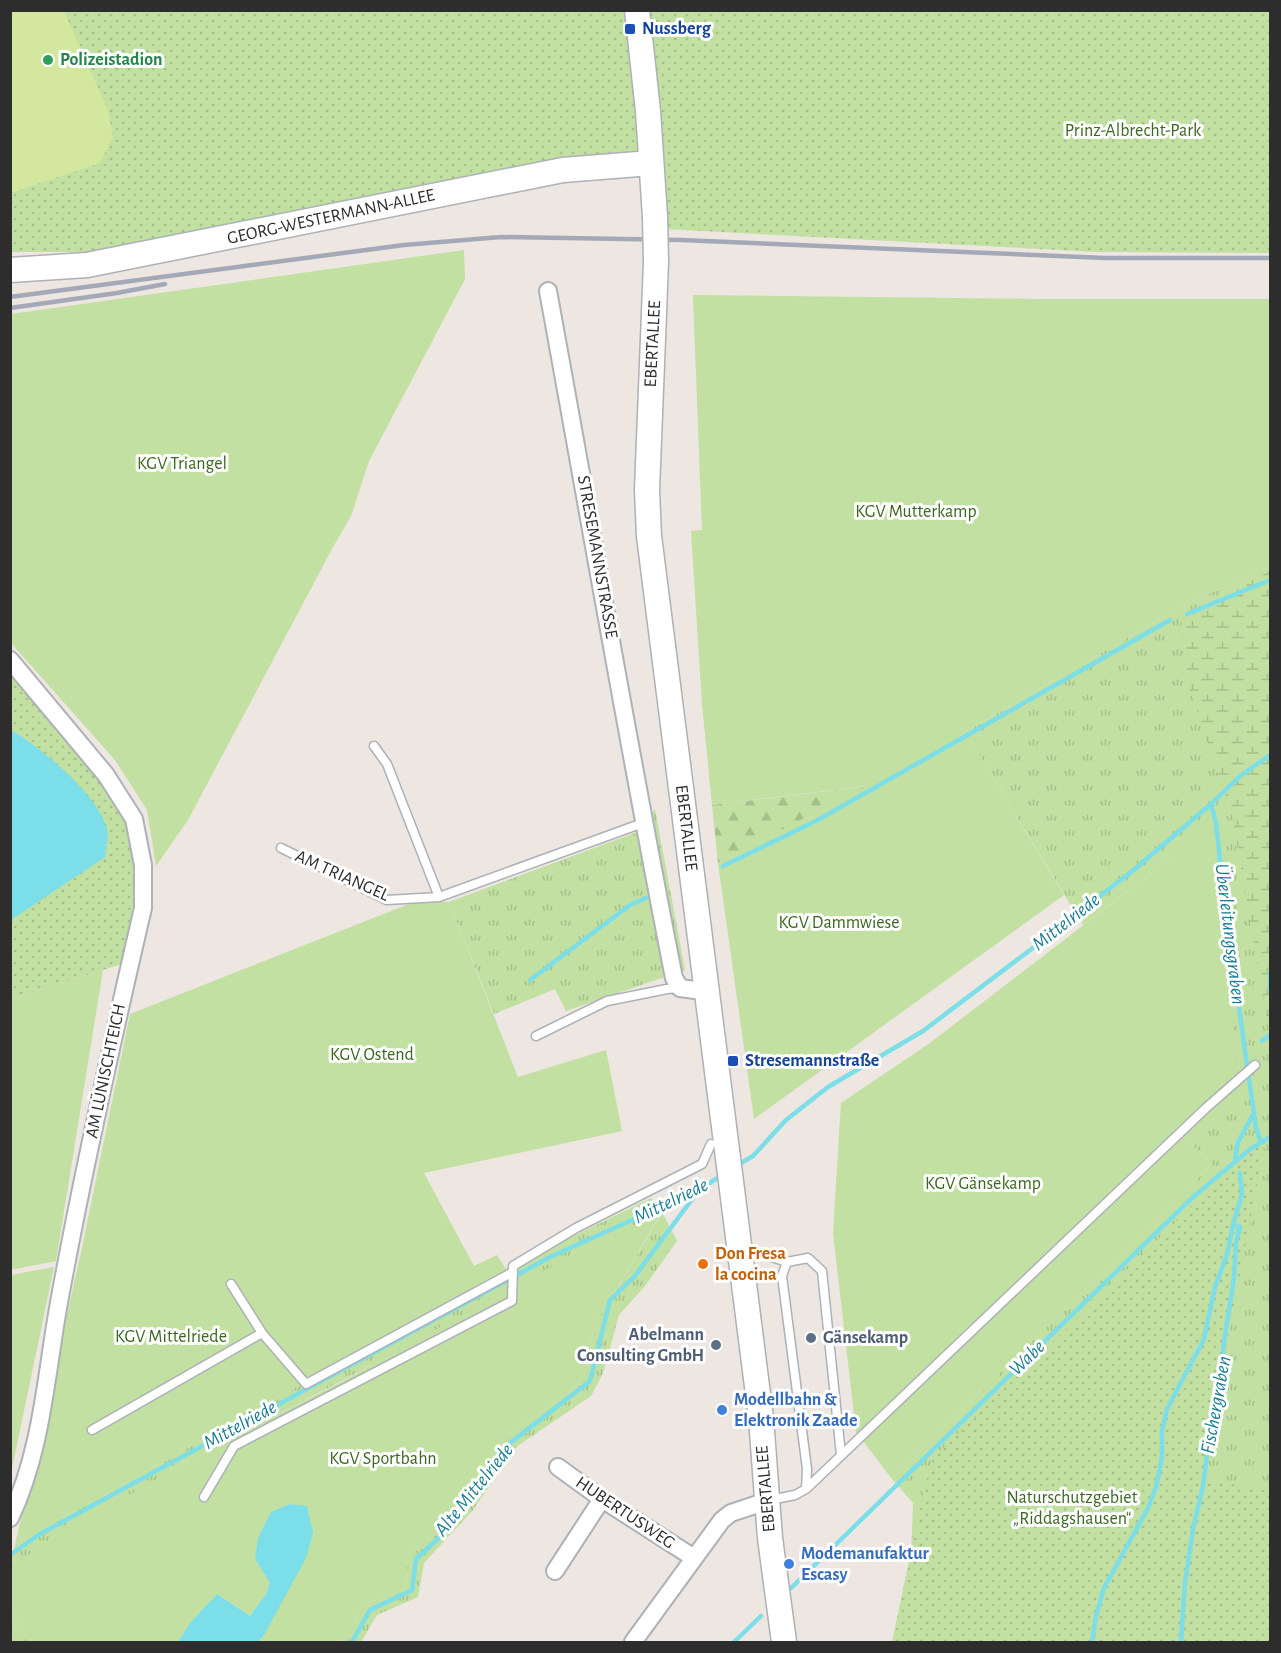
<svg xmlns="http://www.w3.org/2000/svg" width="1281" height="1653" viewBox="0 0 1281 1653" font-family="'Alegreya Sans',sans-serif">
  <style>
    .grass { fill: url(#grass-tufts) }
    .forest { fill: url(#forest-firs) }
    .wetland { fill: url(#wetland-marsh) }
    .park { fill: url(#park-dots) }
    .garden { fill: #c1e0a1 }
    .pitch { fill: #d4e79e }
    .water { fill: #7bdee8 }
    .lines { fill: none; stroke-linecap: round; stroke-linejoin: round }
    .stream { stroke: #7bdee8; stroke-width: 4.5 }
    .lane-casing { stroke: #adb1b8; stroke-width: 11 }
    .street-casing { stroke: #adb1b8; stroke-width: 20 }
    .secondary-casing { stroke: #adb1b8; stroke-width: 27 }
    .lane { stroke: #fff; stroke-width: 8 }
    .street { stroke: #fff; stroke-width: 16 }
    .secondary { stroke: #fff; stroke-width: 24 }
    .rail { stroke: #a3a9b6; stroke-width: 4.5 }
    .secondary-bridge-casing { stroke: #adb1b8; stroke-width: 27; stroke-linecap: butt }
    .secondary-bridge { stroke: #fff; stroke-width: 24 }
    .transit-dot { fill: #1a4fb4; stroke: #fff; stroke-width: 2 }
    .leisure-dot { fill: #2e9e5b; stroke: #fff; stroke-width: 2 }
    .food-dot { fill: #e8710a; stroke: #fff; stroke-width: 2 }
    .service-dot { fill: #5c6f8a; stroke: #fff; stroke-width: 2 }
    .shop-dot { fill: #3f7fe0; stroke: #fff; stroke-width: 2 }
    .labels { text-anchor: middle; dominant-baseline: central; stroke-width: 6; stroke-linejoin: round; paint-order: stroke }
    .transit-label { font-size: 18px; font-weight: bold; fill: #164399; stroke: #fff; text-anchor: start }
    .leisure-label { font-size: 18px; font-weight: bold; fill: #27864d; stroke: #fff; text-anchor: start }
    .park-label { font-size: 18px; fill: #3b6820; stroke: #fff }
    .street-label { font-size: 18px; fill: #2d2d2d; stroke: #fff }
    .food-label { font-size: 18px; font-weight: bold; fill: #c56008; stroke: #fff; text-anchor: start }
    .service-label { font-size: 18px; font-weight: bold; fill: #4e5e75; stroke: #fff; text-anchor: end }
    .shop-label { font-size: 18px; font-weight: bold; fill: #366cbe; stroke: #fff; text-anchor: start }
    .water-label { font-size: 20px; font-style: italic; fill: #167c91; stroke: #fff }
  </style>
  <defs>
    <pattern id="grass-tufts" width="24" height="20" patternUnits="userSpaceOnUse" patternTransform="scale(1.5)"><rect width="24" height="20" fill="#c1e0a1"/><path d="M3 7l-1-3M5 7V3M7 7l1-3M15 17l-1-3M17 17v-4M19 17l1-3" fill="none" stroke="#a6c08b"/></pattern>
    <pattern id="forest-firs" width="22" height="20" patternUnits="userSpaceOnUse" patternTransform="scale(1.5)"><rect width="22" height="20" fill="#c1e0a1"/><path d="M5 1l3.5 6h-7zM16 11l3.5 6h-7z" fill="#a6c08b"/></pattern>
    <pattern id="wetland-marsh" width="20" height="14" patternUnits="userSpaceOnUse" patternTransform="scale(1.5)"><rect width="20" height="14" fill="#c1e0a1"/><path d="M1 5h8M5 5V1M11 12h8M15 12V8" fill="none" stroke="#a6c08b"/></pattern>
    <pattern id="park-dots" width="8" height="8" patternUnits="userSpaceOnUse" patternTransform="scale(1.5)"><rect width="8" height="8" fill="#c1e0a1"/><path d="M2 2h.1M6 6h.1" fill="none" stroke="#a6c08b" stroke-width="1.8" stroke-linecap="round"/></pattern>
  </defs>
  <rect width="100%" height="100%" fill="#ede6e1"/>
  <path class="grass" d="M1270,567v945l-362,130 5,-139 -21,-24 320,-315 -38,-37 40,-299 -42,29 -89,68 -118,-193 220,-128z
    M655,809l30,161 -119,41 -11,-22 -61,25 -45,-112 191,-71z
    M651,1198l11,14 15,29 -32,45 -26,29 -16,58 -12,23 -75,51 -43,63 -49,53 -6,34 -41,18 -16,27h-22l8,-4 16,-33 43,-17 2,-33 31,-27 22,-25 43,-65 75,-53 8,-16 7,-43 68,-113 -487,255 -164,105v-17l4,-11 491,-276z
    M11,1610l20,32h-20z"/>
  <path class="forest" d="M869,786l-151,77 -6,-58z"/>
  <path class="wetland" d="M1270,571v466l-38,-222 -43,-128 -8,-68z"/>
  <path class="park" d="M10,11h1260v242l-173,-1 -432,-23 -4,-71h-53l-513,94h-84z
    M10,671l83,97 36,56 8,51 -12,88 -114,36z
    M1265,1141l-63,338 68,12v151h-378l31,-148 9,-35 308,-299z"/>
  <path class="garden" d="M464,250l1,29 -96,182 -18,55 -18,31 -145,273 -32,46 -9,-56 -32,-50 -104,-117v-329z
    M693,295l344,4h233v268l-85,37 -220,128 99,163 -310,224 -36,-256 148,-77 -154,19 -10,-101 -11,-173 11,-1z
    M1214,827l23,239 -63,61 38,37 -320,315 -36,-47 -23,-199 8,-130 89,-60 242,-186z
    M414,902h35l69,175 88,-27 16,81 -198,42 50,93 23,-11 9,14 -491,276 67,-297 48,-234z
    M103,970l-47,291 -45,9v-271z
    M662,1212l-68,114 -7,43 -8,16 -75,53 -43,65 -22,25 -31,27 -2,33 -43,17 -16,33 -8,4h-81l6,-7 43,-128 -18,-3 -18,8 -16,47 15,24 -4,11 -16,22 -33,-22 -27,29 -12,19h-147l-20,-32v-37l11,-15 153,-90 168,-87 180,-100z
    M54,1267l-43,206v1v-199z"/>
  <path class="pitch" d="M10,11h54l44,99 5,28 -13,25 -89,30z"/>
  <path class="water" d="M11,730c30,18 87,64 96,99 2,8 -1,19 -2,28l-94,63z
    M289,1504l18,2 6,27 -7,25 -42,77 -6,7h-80l12,-19 27,-29 33,22 16,-22 4,-11 -15,-24 3,-21 13,-26z"/>
  <g class="lines">
    <path class="stream" d="M1187,614l83,-34
      M1211,804l5,19 9,83 22,159
      M723,866l93,-45 354,-201
      M1270,974v16
      M530,980l100,-75 16,-7
      M1262,1041l8,-6
      M1249,1078l7,50 5,14
      M1235,1158l3,-16 16,-29
      M736,1166l17,-10 33,-36 42,-33 95,-56 127,-96 86,-67 75,-64 29,-28 30,-21
      M10,1555l30,-21 512,-278 147,-66 23,-15
      M791,1588l401,-390 57,-48 21,-13
      M352,1642l18,-32 42,-20 4,-31 28,-26 22,-27 44,-63 80,-62 20,-81 24,-23 65,-87
      M734,1642l27,-26
      M1092,1642l4,-26 8,-28 44,-80 8,-21 6,-30v-26l5,-22 37,-70 11,-52 12,-32 6,-30
      M1181,1642l4,-59 8,-54 10,-43 7,-55 10,-36 4,-53 10,-64 2,-36 4,-15 -7,-2 9,-31 -2,-21"/>
    <defs>
      <path id="lane" d="M374,746l13,18 52,133 204,-74
        M281,848l106,52 52,-3
        M536,1036l71,-35 60,-12 13,-1
        M742,1247l45,15
        M231,1284l31,49 44,51 207,-112
        M92,1430l170,-97
        M806,1489l1,-20 -25,-193 5,-14 21,-4 14,13 19,184
        M204,1497l30,-51 278,-145 1,-35 63,-38 126,-64 9,-20
        M770,1500l25,-5 11,-6 400,-381 49,-43"/>
      <path id="street" d="M548,291c42,229 81,459 126,687l6,10 15,2 12,-3
        M10,660l96,115 28,44 9,46v43c-30,129 -59,258 -83,389 -14,74 -17,152 -50,221
        M558,1467l44,32 92,59
        M555,1571l47,-72
        M633,1642l89,-122 9,-7 36,-12"/>
      <path id="secondary" d="M637,10l11,101 7,106
        M656,262l-9,228 2,46 112,882 9,120 14,104
        M10,270l77,-5 476,-95 88,-7"/>
    </defs>
    <use href="#lane" class="lane-casing"/>
    <use href="#street" class="street-casing"/>
    <use href="#secondary" class="secondary-casing"/>
    <use href="#lane" class="lane"/>
    <use href="#street" class="street"/>
    <use href="#secondary" class="secondary"/>
    <path class="rail" d="M10,297l394,-52 97,-8 180,3 424,18h165
      M10,308l107,-15 48,-9"/>
    <defs>
      <path id="secondary-bridge" d="M655,217l1,45"/>
    </defs>
    <use href="#secondary-bridge" class="secondary-bridge-casing"/>
    <use href="#secondary-bridge" class="secondary-bridge"/>
  </g>
  <g class="transit-dot">
    <rect x="624" y="23" width="12" height="12" rx="3"/>
    <rect x="727" y="1055" width="12" height="12" rx="3"/>
  </g>
  <circle class="leisure-dot" cx="48" cy="60" r="6"/>
  <circle class="food-dot" cx="703" cy="1264" r="6"/>
  <g class="service-dot">
    <circle cx="811" cy="1338" r="6"/>
    <circle cx="716" cy="1345" r="6"/>
  </g>
  <g class="shop-dot">
    <circle cx="722" cy="1410" r="6"/>
    <circle cx="789" cy="1564" r="6"/>
  </g>
  <g class="labels">
    <g class="transit-label">
      <text x="642" y="29">Nussberg</text>
      <text x="745" y="1061">Stresemannstraße</text>
    </g>
    <g class="leisure-label">
      <text x="60" y="60">Polizeistadion</text>
    </g>
    <g class="park-label">
      <text x="1133" y="131">Prinz-Albrecht-Park</text>
      <text x="182" y="464">KGV Triangel</text>
      <text x="916" y="512">KGV Mutterkamp</text>
      <text x="839" y="923">KGV Dammwiese</text>
      <text x="372" y="1055">KGV Ostend</text>
      <text x="983" y="1184">KGV Gänsekamp</text>
      <text x="171" y="1337">KGV Mittelriede</text>
      <text x="383" y="1459">KGV Sportbahn</text>
      <text x="1072" y="1498">Naturschutzgebiet<tspan x="1072" dy="21">„Riddagshausen“</tspan></text>
    </g>
    <g class="street-label">
      <text transform="translate(331 217) rotate(-12)">GEORG-WESTERMANN-ALLEE</text>
      <text transform="translate(653 344) rotate(-87)">EBERTALLEE</text>
      <text transform="translate(597 557) rotate(80)">STRESEMANNSTRASSE</text>
      <text transform="translate(686 828) rotate(83)">EBERTALLEE</text>
      <text transform="translate(342 876) rotate(24)">AM TRIANGEL</text>
      <text transform="translate(106 1071) rotate(-78)">AM LÜNISCHTEICH</text>
      <text transform="translate(766 1489) rotate(-95)">EBERTALLEE</text>
      <text transform="translate(625 1513) rotate(34)">HUBERTUSWEG</text>
    </g>
    <g class="food-label">
      <text x="715" y="1254">Don Fresa<tspan x="715" dy="21">la cocina</tspan></text>
    </g>
    <g class="service-label">
      <text x="704" y="1335">Abelmann<tspan x="704" dy="21">Consulting GmbH</tspan></text>
      <text x="823" y="1338" text-anchor="start">Gänsekamp</text>
    </g>
    <g class="shop-label">
      <text x="734" y="1400">Modellbahn &amp;<tspan x="734" dy="21">Elektronik Zaade</tspan></text>
      <text x="801" y="1554">Modemanufaktur<tspan x="801" dy="21">Escasy</tspan></text>
    </g>
    <g class="water-label">
      <text transform="translate(1066 922) rotate(-38)">Mittelriede</text>
      <text transform="translate(1230 934) rotate(83)">Überleitungsgraben</text>
      <text transform="translate(671 1201) rotate(-26)">Mittelriede</text>
      <text transform="translate(1027 1358) rotate(-44)">Wabe</text>
      <text transform="translate(1216 1405) rotate(-80)">Fischergraben</text>
      <text transform="translate(240 1425) rotate(-29)">Mittelriede</text>
      <text transform="translate(474 1490) rotate(-51)">Alte Mittelriede</text>
    </g>
  </g>
  <rect width="1281" height="1653" fill="none" stroke="#2d2d2d" stroke-width="24"/>
</svg>
